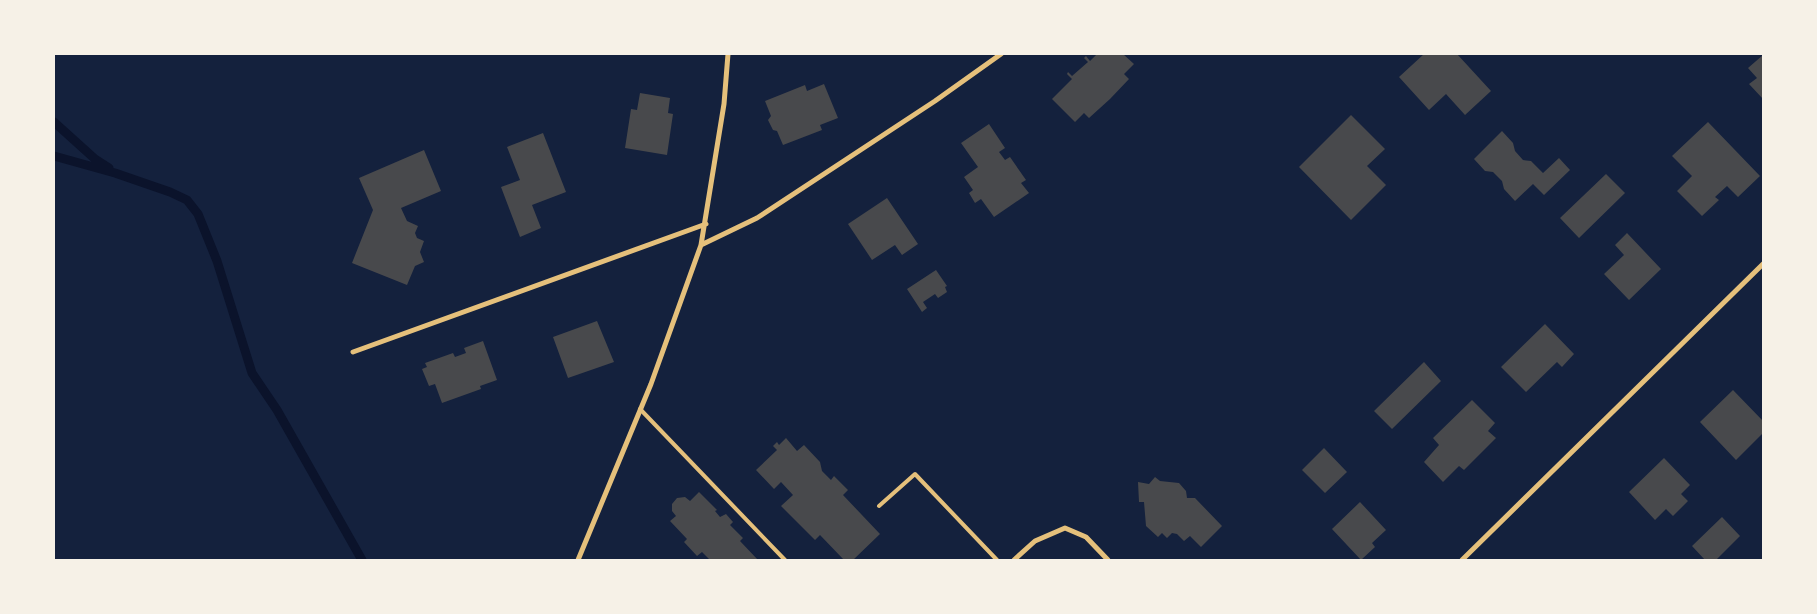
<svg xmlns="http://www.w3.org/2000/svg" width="1817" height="614" viewBox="0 0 1817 614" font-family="'Noto Sans',sans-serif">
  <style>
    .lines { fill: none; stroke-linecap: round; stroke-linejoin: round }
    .stream { stroke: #0b132b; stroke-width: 9 }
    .building { fill: #48494c }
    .service { stroke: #e5c07b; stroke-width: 4 }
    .minor { stroke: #e5c07b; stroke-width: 5 }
  </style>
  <rect width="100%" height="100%" fill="#14213d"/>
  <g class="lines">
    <path class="stream" d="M54,122l41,37 14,9
      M54,156l61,17 55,19 17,8 11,14 19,47 35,112 25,37 85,150"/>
  </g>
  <path class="building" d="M1097,54h26l11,10 -10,10 5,5 -19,20 -21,19 -5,-5 -9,9 -23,-23 20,-20 -5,-5 1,-2 4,4 16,-14 -4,-4 2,-2 4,5z
    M1424,54h33l34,37 -26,24 -19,-21 -17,16 -30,-33z
    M1763,55v44l-14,-15 8,-6 -9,-10z
    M824,84l14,34 -18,7 2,5 -39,15 -6,-14 -4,-1 -5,-10 3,-4 -6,-15 40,-16 2,6z
    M640,93l30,5 -2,15 5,1 -6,41 -42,-7 6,-39 6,1z
    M1351,115l34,34 -18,17 19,19 -35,35 -52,-53z
    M1708,122l52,54 -22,21 -11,-11 -12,11 4,3 -17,16 -25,-25 15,-15 -20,-20z
    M989,124l16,24 -6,4 6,8 5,-3 16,23 -5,3 8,10 -35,24 -13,-18 -6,4 -6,-10 4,-3 -9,-13 14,-10 -17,-24z
    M1502,131l11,12 2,8 8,9 8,1 12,12 16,-15 11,12 -26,25 -11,-11 -18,17 -11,-12 -2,-8 -9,-9 -8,-1 -11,-12z
    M543,133l23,59 -34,13 9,23 -21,9 -19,-50 19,-7 -13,-33z
    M424,150l17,41 -40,17 6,13 11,5 -3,7 2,5 7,3 -4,11 4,10 -9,4 -8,19 -55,-22 21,-53 -14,-32z
    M1606,174l19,19 -46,45 -19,-20z
    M887,198l31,46 -16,11 -7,-10 -23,15 -24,-36z
    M1627,233l34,36 -32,31 -25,-26 20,-19 -9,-10z
    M936,270l11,16 -2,1 2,5 -9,6 -3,-4 -12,8 4,6 -5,4 -15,-23z
    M597,321l17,41 -46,16 -15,-41z
    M1545,324l29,30 -12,13 -5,-5 -31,30 -25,-25z
    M483,341l14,39 -17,6 1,3 -39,14 -7,-19 -6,2 -7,-17 5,-2 -2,-4 28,-10 2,4 11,-4 -2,-5z
    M1424,362l17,19 -49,48 -18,-18z
    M1733,390l30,31v12l-27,27 -36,-38z
    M1472,400l23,23 -7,8 8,7 -32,32 -5,-4 -16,16 -19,-20 15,-17 -6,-7z
    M786,438l11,13 7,-6 16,17 2,9 9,9 3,-4 14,14 -5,5 37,39 -27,26h-9l-24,-25 -5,5 -34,-34 12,-11 -12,-13 -7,7 -18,-19 21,-20 -4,-4 4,-4 2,3z
    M1324,448l23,24 -22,21 -23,-23z
    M1664,458l26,27 -9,9 7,7 -15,15 -7,-7 -11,11 -26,-28z
    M1155,477l5,4 19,2 7,8 1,7h8l27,28 -21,21 -11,-11 -6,5 -7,-7 -5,-1 -5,5 -5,-5 -4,4 -12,-11 -2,-24h-5l-1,-20 11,2z
    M699,492l18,18 -2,1 5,6 6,-3 7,8 -3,3 13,13 -3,3 18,19h-48l-8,-8 -5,4 -13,-14 3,-3 -17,-18 6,-5 -4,-5v-7l5,-6 8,-1 5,4z
    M1360,502l26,28 -14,13 3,4 -14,13 -29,-31z
    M1722,517l18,19 -24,24h-11l-13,-14z"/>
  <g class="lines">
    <path class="service" d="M640,409l145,151
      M879,506l36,-32 82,86"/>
    <path class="minor" d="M701,245l56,-27 178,-117 66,-47
      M353,352l353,-128
      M578,560l73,-176 50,-139 23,-141 4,-50
      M1014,560l21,-19 30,-13 21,9 22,23
      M1462,560l301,-296"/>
  </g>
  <rect width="1817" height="614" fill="none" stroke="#f6f1e7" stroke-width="110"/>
</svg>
